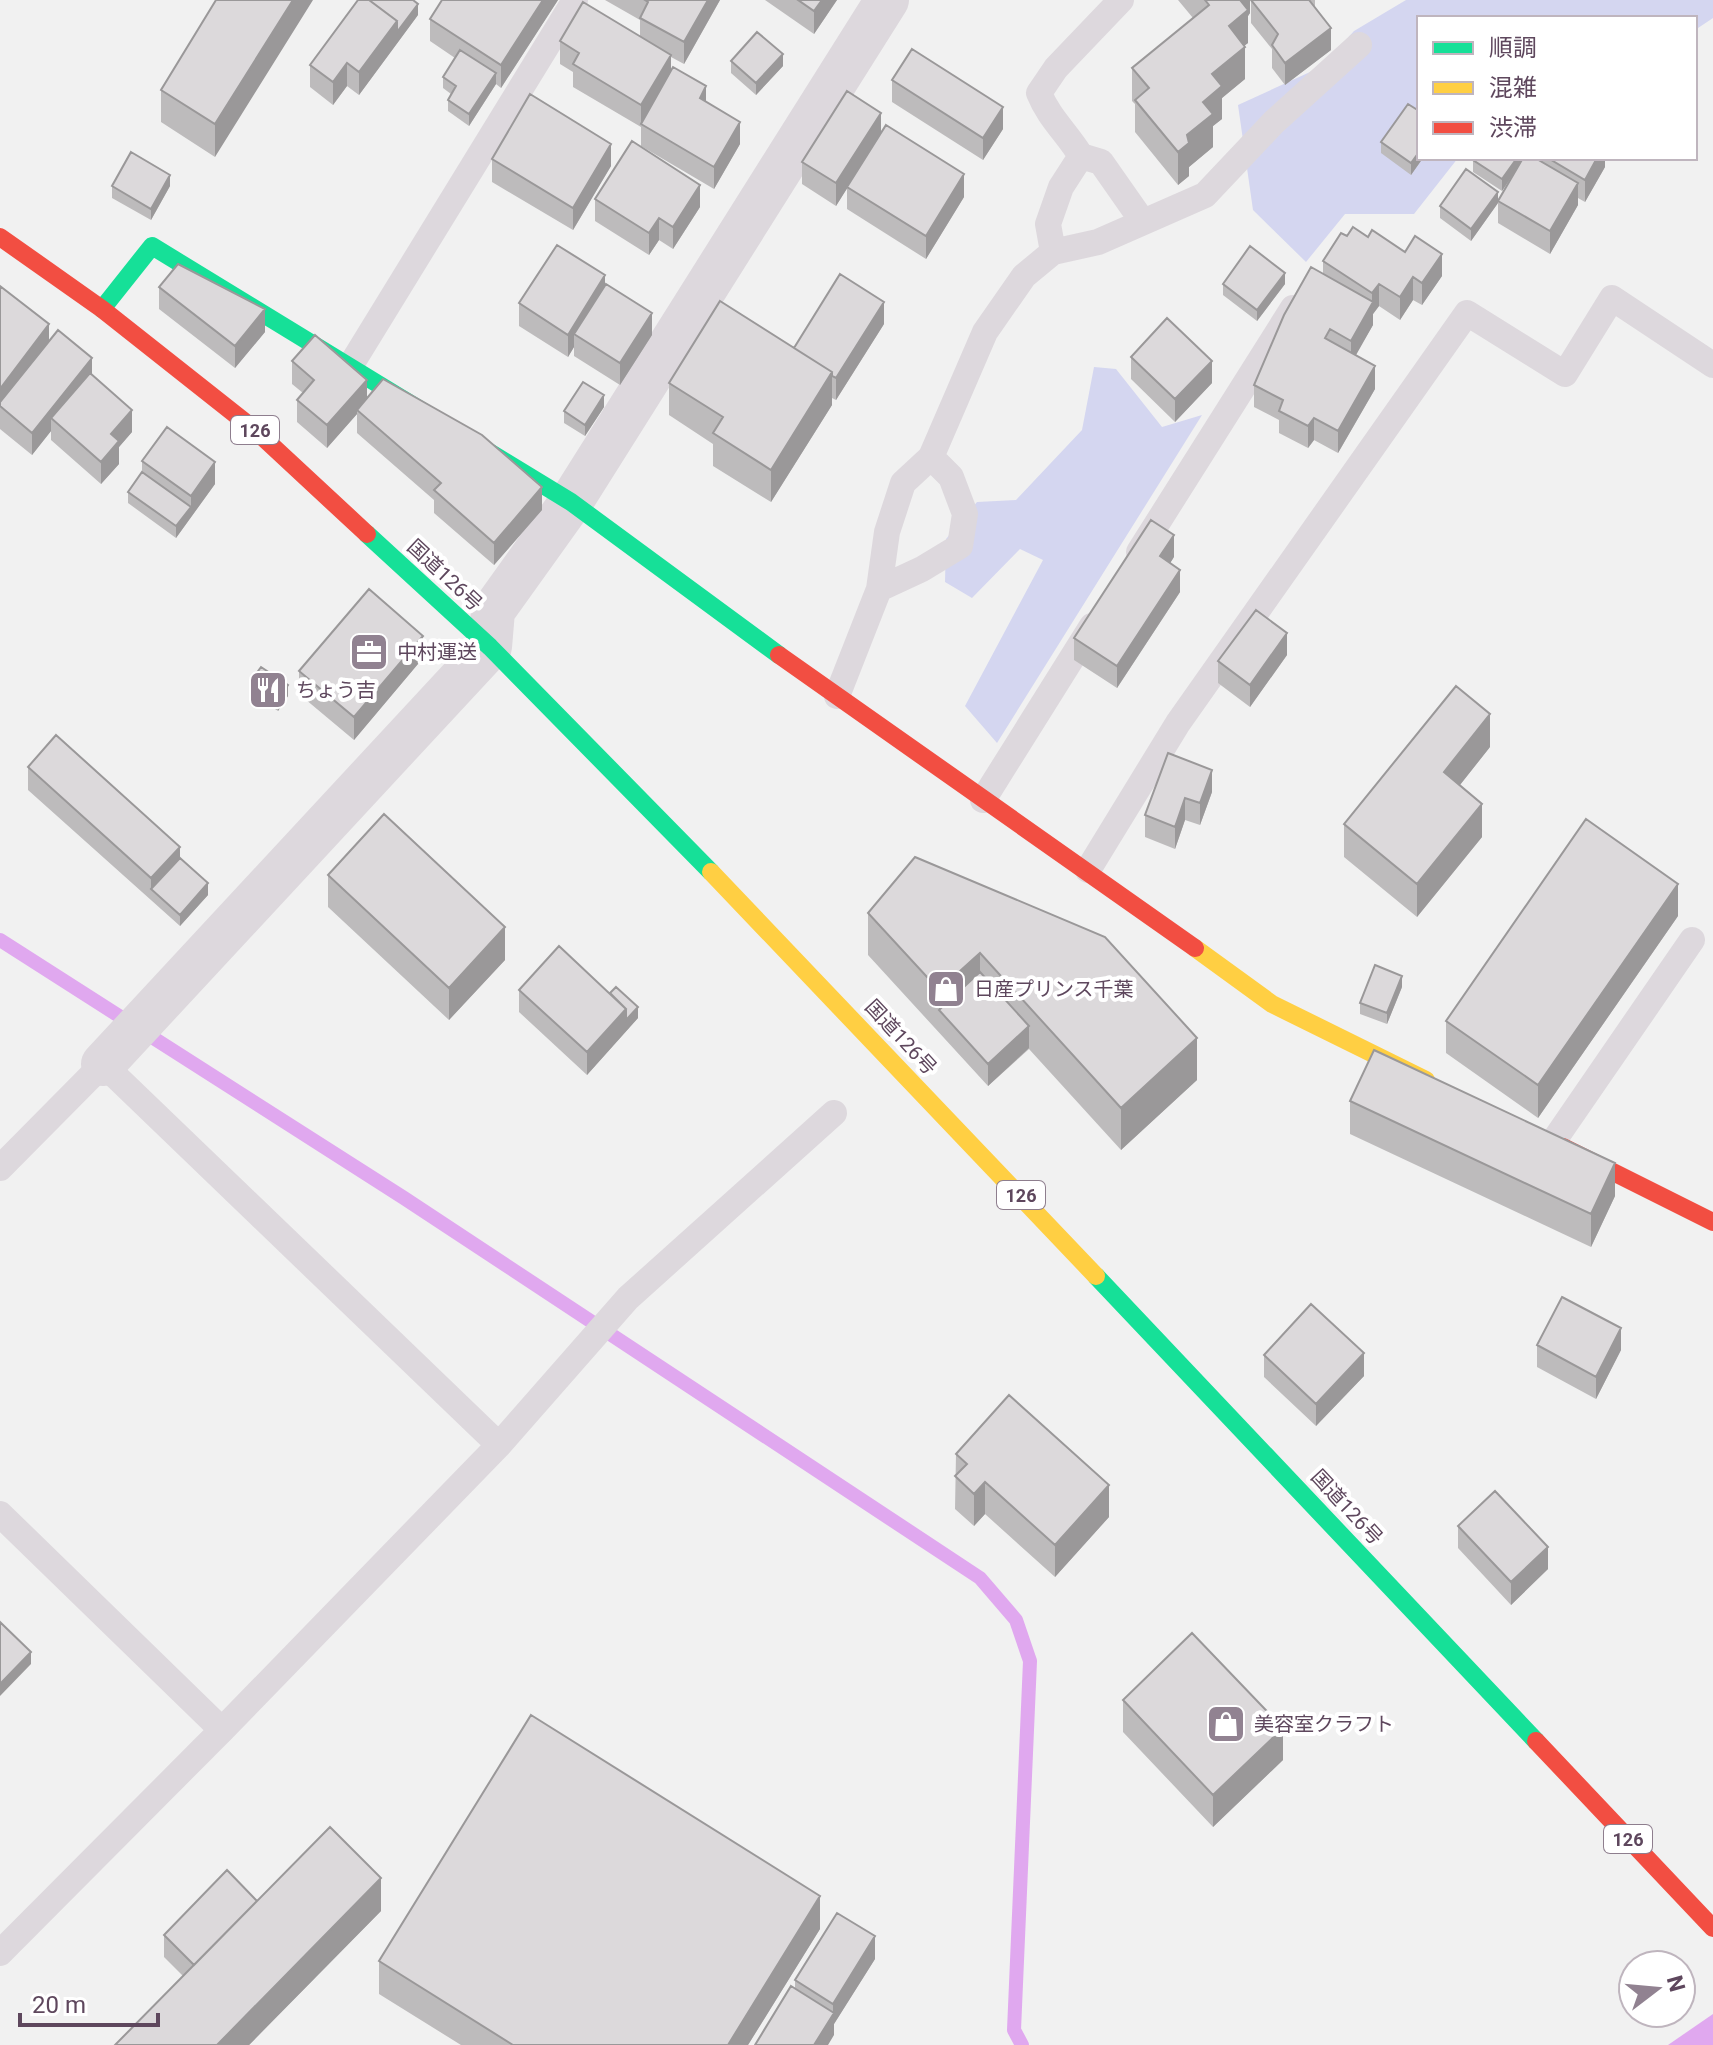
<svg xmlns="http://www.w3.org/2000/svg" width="1713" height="2045" viewBox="0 0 1713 2045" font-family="Roboto,'Noto Sans JP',sans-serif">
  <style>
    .green { fill: #d4d6f0 }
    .water { fill: #e0a8ef }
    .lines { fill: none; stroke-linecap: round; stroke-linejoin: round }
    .stream { stroke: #e0a8ef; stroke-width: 14 }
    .lane { stroke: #ddd8dd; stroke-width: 26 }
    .street { stroke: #ddd8dd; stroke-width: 44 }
    .fast { stroke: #16e098; stroke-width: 18 }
    .slow { stroke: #ffcf43; stroke-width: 18 }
    .jam { stroke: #f24e42; stroke-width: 18 }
    .wall { fill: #bdbbbc }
    .shaded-wall { fill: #9a9899 }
    .building { fill: #dcd9db; stroke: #9a9899; stroke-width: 2 }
    .labels { text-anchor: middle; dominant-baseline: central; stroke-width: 8; stroke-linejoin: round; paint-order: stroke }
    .shield { fill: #fff; stroke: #8e7e8e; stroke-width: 2 }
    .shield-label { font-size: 18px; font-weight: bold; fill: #5e475d }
    .street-label { font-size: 20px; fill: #5e475d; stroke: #fff }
    .poi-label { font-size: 20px; fill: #5e475d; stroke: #fff; text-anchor: start }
  </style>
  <rect width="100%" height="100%" fill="#f1f1f1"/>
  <path class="green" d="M1406,0h307v18l-18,12v-12h-276v140h39l-44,56h-69l-39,48 -53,-52 -15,-105 83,-38 33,-36z
    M1094,367l22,2 46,58 40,-12 -205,328 -32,-37 78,-146 -23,-11 -48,49 -27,-16 1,-43 31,-37 39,-2 66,-70z"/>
  <path class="water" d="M1713,2014v31h-45z"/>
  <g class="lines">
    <path class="stream" d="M0,940l404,258 576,380 36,42 14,41 -16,369 8,15"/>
    <path class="lane" d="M1081,156l20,6 42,60
      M1053,252l-5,-28 13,-37 20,-31c-14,-23 -32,-38 -42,-63l17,-25 65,-68
      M349,368l226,-368
      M1139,552l154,-244
      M879,589l43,-20 38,-23 5,-32 -14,-37 -20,-20
      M837,696l42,-107 8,-57 16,-49 28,-26 54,-125 39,-56 29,-24 45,-10 107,-47 69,-73 85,-77
      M983,800l109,-174
      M1088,870l90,-147 289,-410 98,61 47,-76 101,67
      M1553,1142l139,-202
      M0,1168l103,-104 396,381
      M0,1514l222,216
      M0,1953l222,-223 277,-285 129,-147 206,-185"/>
    <path class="street" d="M103,1064l387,-417 3,-36 78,-109 316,-502"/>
    <path class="fast" d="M102,309l50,-63 419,256 208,153
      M367,534l123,113 221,225
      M1096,1276l440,465"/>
    <path class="slow" d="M711,872l385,404
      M1195,948l77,56 154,76"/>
    <path class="jam" d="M0,237l102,72 153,121 112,104
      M779,655l416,293
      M1563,1147l150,75
      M1536,1741l177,187"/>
  </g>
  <path class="wall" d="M216,0l-1,157 -54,-35v-32z
    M558,0l-57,88 -5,-4 -27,42 -21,-15v-11l3,-6 -8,-6v-11l12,-19 -25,-17v-22z
    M605,0h115l-36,64 -13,-7v14l35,31 34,42 -26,45 -73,-43v-19l-68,-40v-15l-13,-8v-23l80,-4v-17z
    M765,0h72l-23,34z
    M1178,0h72v13l-2,3v27l-4,2 1,34 -23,19v21l-9,7v21l-24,20v9l-11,9 -43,-53v-28l-3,-3v-33l61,-50z
    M1251,0h64v7l16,43 -46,35 -13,-17v-19l-21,-26z
    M418,15l-59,80 -12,-9 -14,19 -23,-18v-22z
    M731,61l52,5 -27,29 -25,-22z
    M892,80l111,49 -20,31 -91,-58z
    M1419,97v61h4l-12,17 -30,-22v-11l36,-32v-12z
    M881,134l83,63 -38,62 -79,-50v-21l-11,18 -34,-22v-22z
    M1475,158h130v9l-20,35 -7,-4v7l-28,49 -52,-31v-22l18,-30 -14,20 -29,-19v-12z
    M492,159l119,7 -38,64 -81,-48z
    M112,186h58l-19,34 -39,-22z
    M595,199l105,8 -27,42 -14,-9 -10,15 -54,-34z
    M1498,203l-27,38 -31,-23v-12z
    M1368,237l74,39 -20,29 -9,-5 -13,20 -21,-14 -6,8v11l-18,30 20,34 -37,64 -24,-13 -6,8 -29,-15v-13l-25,-13v-22l69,-111v-13z
    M1223,284h62l-28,37 -34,-26z
    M605,285l47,50 -32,50 -46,-29v-9l-6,10 -49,-31v-23z
    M0,286l49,56 43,33 40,57 -13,15v17l-18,20 -50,-44v-9l-19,24 -32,-26z
    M159,287l106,45 -30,36 -76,-59z
    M884,324l-48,76 -4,-2v7l-61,97 -58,-36v-22l-44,-29v-32z
    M1131,357l81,26 -37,39 -44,-43z
    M292,361l75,37 175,112 -48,55 -60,-52v-13l-77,-67v-19l-30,34 -30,-26v-22l6,-7 -11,-9z
    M604,407l-19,29 -21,-13v-12z
    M142,461l73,23 -39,54 -48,-35v-11l14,-20z
    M1174,557l-4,6 10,29 -63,96 -43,-28v-22z
    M1287,655l-37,52 -32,-24v-22z
    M423,658l-69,82 -55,-46v-23z
    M251,681l37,15 -10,15 -27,-18z
    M1490,747l-30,38 22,52 -65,80 -73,-60v-33z
    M1168,753l44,39 -12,33 -15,-5 -10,29 -30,-12v-22z
    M28,767l152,91 28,37 -28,31 -152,-136z
    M915,857l282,223 -76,70 -92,-101 -41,37 -120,-131v-42z
    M328,875l177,85 -56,60 -121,-113z
    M1678,916l-140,202 -92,-65v-32z
    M1402,987l-15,37 -27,-10v-11z
    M519,990l91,3 28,25 -51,57 -68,-63z
    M1350,1101l265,95 -24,51 -241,-113z
    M1537,1345l84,5 -25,49 -59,-32z
    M1264,1355l100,21 -48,50 -52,-49z
    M956,1454l153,63 -54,60 -70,-63 -11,12 -19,-17z
    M1458,1526l90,43 -37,36 -53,-57z
    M1123,1700l160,60 -70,67 -90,-95z
    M257,1901l124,10 -132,134h-134l68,-69 -19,-19v-22z
    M820,1929l-72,116h-287l-82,-51v-33z
    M875,1959l-41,65v11l-39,-46v-9z"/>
  <path class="shaded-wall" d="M293,0h20l-98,157v-33z
    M543,0h15l-57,88v-23z
    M708,0h12l-36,64v-22z
    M822,0h15l-23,34v-23z
    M1235,0h15v13l-2,3v27l-19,15v-32z
    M418,4v11l-59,80v-23l38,-51z
    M1331,28v22l-46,35v-22z
    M1245,47v32l-23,19v21l-9,7v21l-24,20v9l-11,9v-33l25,-50 9,-28z
    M783,54v12l-27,29v-12z
    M671,55v23l-30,46v-19z
    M347,63v23l-14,19v-23z
    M496,73v11l-27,42v-12z
    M706,86v22l-6,-10z
    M1003,107v22l-20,31v-22z
    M881,113v22l-45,71v-23z
    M740,122v22l-26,45v-22z
    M611,144v22l-38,64v-22z
    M1419,152v6h4l-12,17v-12z
    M1517,158h7l-22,33v-12z
    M1597,158h8v9l-20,35v-22z
    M964,174v23l-38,62v-23z
    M170,175v11l-19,34v-11z
    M1578,183v22l-28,49v-23z
    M700,185v22l-27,42v-22z
    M1498,192v11l-27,38v-12z
    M659,218v22l-10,15v-22z
    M1442,254v22l-20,29v-22z
    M1285,273v11l-28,37v-11z
    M605,275v23l-31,36v13l-6,10v-22z
    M1413,277v23l-13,20v-23z
    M1379,284v22l-6,8v11l-22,39v-23l21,-37v-11z
    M884,302v22l-48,76v-22z
    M265,309v23l-30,36v-22z
    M652,313v22l-32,50v-22z
    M49,324v22l-49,60v-17z
    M92,358v22l-41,38v13l-19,24v-22z
    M1212,361v22l-37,39v-23z
    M1375,366v23l-37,64v-22z
    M832,372v33l-61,97v-32z
    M367,380v22l-10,8v4l-30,34v-23z
    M604,395v12l-19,29v-11z
    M132,410v22l-13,15v17l-18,20v-22l10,-28z
    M1314,418v22l-6,8v-22z
    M215,462v22l-39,54v-12l15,-19v-11z
    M542,487v23l-48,55v-22z
    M1174,535v22l-14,22v-23z
    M1180,570v22l-63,96v-22z
    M1287,633v22l-37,52v-22z
    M423,636v22l-69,82v-23z
    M288,685v11l-10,15v-11z
    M1490,714v33l-46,58v-33z
    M1212,770v22l-12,33v-22z
    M1185,798v22l-10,29v-22z
    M1482,804v33l-65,80v-33z
    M180,847v22l-29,20v-11z
    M208,883v12l-28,31v-11z
    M1678,884v32l-140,202v-33z
    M505,927v33l-56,60v-32z
    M980,953v41l-41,16v-20z
    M1402,976v11l-15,37v-11z
    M638,1007v11l-51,57v-23l39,-43z
    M1029,1026v22l-41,38v-22z
    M1197,1038v42l-76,70v-42z
    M1615,1163v33l-24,51v-33z
    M1621,1328v22l-25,49v-22z
    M1364,1353v23l-48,50v-22z
    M985,1482v32l-11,12v-32z
    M1109,1485v32l-54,60v-32z
    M1548,1547v22l-37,36v-23z
    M31,1652v12l-31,32v-12z
    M1283,1728v32l-70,67v-32z
    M381,1878v33l-132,134h-32z
    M820,1896v33l-72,116h-20z
    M875,1936v23l-41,65v11l-6,10h-14l19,-30v-11z"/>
  <path class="building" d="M216,0h77l-78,124 -54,-34z
    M358,0h11l28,21 -38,51 -12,-9 -14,19 -23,-17z
    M369,0h44l5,4 -21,28v-11z
    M442,0h101l-42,65 -71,-46z
    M645,0h63l-24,42 -44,-24 8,-16z
    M798,0h24l-8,11z
    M1205,0h35l8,10 -19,16 16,21 -33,27 10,12 -19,16 10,12 -26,21 2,8 -11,9 -43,-52 14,-12 -17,-20 77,-63z
    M1251,0h58l22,28 -46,35 -13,-18 6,-11z
    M583,2l88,53 -30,50 -68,-41 6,-11 -19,-12z
    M757,32l26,22 -27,29 -25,-22z
    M912,49l91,58 -20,31 -91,-58z
    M460,50l36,23 -27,41 -21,-14 8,-14 -13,-9z
    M673,67l33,19 -6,12 40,24 -26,45 -73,-43z
    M847,91l34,22 -45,70 -34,-21z
    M530,94l81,50 -38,64 -81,-49z
    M1408,104l11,7v41l-8,11 -30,-21z
    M886,125l78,49 -38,62 -79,-49z
    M632,141l68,44 -27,42 -14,-9 -10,15 -54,-34z
    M131,152l39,23 -19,34 -39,-23z
    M1475,158h42l-15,21 -29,-19z
    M1523,158h12l43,25 -28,48 -52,-30z
    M1548,158h49l-12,22z
    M1466,169l32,23 -27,37 -31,-23z
    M1353,227l15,10 4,-7 33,22 10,-16 27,18 -20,29 -9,-6 -13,20 -21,-13 -7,9 -49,-32 18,-28 6,3z
    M557,245l48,30 -37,60 -49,-32z
    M1250,246l35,27 -28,37 -34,-26z
    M178,264l87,45 -30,37 -76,-59z
    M1311,267l62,35 -22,39 -21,-12 -5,9 50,28 -37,65 -24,-13 -6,8 -29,-15 4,-11 -29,-15 30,-70z
    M840,274l44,28 -48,76 -4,-2v-4l-38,-24z
    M606,284l46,29 -32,50 -46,-29z
    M0,286l49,38 -49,65z
    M720,301l112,71 -61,98 -58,-37 10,-16 -54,-34z
    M1167,318l45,43 -37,38 -44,-42z
    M58,330l34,28 -60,75 -32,-27v-4z
    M315,335l52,45 -40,45 -30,-25 17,-20 -22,-19z
    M90,373l42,37 -21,24 8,7 -18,21 -50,-44z
    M383,379l99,56 60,52 -48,56 -60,-53 7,-7 -84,-73z
    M583,382l21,13 -19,30 -21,-14z
    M167,427l48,35 -24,34 -49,-35z
    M142,472l49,35 -15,19 -48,-34z
    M1151,520l23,15 -14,21 20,14 -63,96 -43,-28z
    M369,589l54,47 -69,81 -55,-46z
    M1256,610l31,23 -37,52 -32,-24z
    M261,667l27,18 -10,15 -27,-19z
    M1456,686l34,28 -46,58 38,32 -65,80 -73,-60z
    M56,735l124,112 -29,31 -123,-111z
    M1168,753l44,17 -12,33 -15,-5 -10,29 -30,-12z
    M384,814l121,113 -56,61 -121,-113z
    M1586,819l92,65 -140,201 -92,-64z
    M915,857l190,80 92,101 -76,70 -141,-155 -41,37 -71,-77z
    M180,858l28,25 -28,32 -29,-26z
    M559,946l67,63 -39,43 -68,-62z
    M1375,965l27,11 -15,37 -27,-10z
    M980,972l49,54 -41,38 -49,-54z
    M616,987l22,20 -12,13v-11l-16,-16z
    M1374,1050l241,113 -24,51 -241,-113z
    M1562,1297l59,31 -25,49 -59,-32z
    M1311,1304l53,49 -48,51 -52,-49z
    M1009,1395l100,90 -54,60 -70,-63 -11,12 -19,-18 12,-12 -11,-10z
    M1495,1491l53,56 -37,35 -53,-56z
    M0,1622l31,30 -31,32z
    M1192,1633l91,95 -70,67 -90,-95z
    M531,1715l289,181 -92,149h-215l-134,-84z
    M330,1827l51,51 -164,167h-102z
    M227,1870l30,31 -63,64 -30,-30z
    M837,1913l38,23 -42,68 -38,-24z
    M791,1986l43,27 -20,32h-59z"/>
  <defs>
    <symbol id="office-square" viewBox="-11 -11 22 22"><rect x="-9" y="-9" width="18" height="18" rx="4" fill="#918291" stroke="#fff"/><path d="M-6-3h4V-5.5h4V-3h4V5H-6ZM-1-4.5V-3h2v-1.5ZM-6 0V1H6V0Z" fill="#fff"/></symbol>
    <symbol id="restaurant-square" viewBox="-11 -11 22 22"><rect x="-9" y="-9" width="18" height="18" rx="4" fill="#918291" stroke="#fff"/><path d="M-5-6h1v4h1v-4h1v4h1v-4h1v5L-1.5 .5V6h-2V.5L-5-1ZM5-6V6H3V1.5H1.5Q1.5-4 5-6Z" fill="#fff"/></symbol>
    <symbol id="shop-square" viewBox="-11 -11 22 22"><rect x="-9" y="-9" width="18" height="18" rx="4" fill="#918291" stroke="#fff"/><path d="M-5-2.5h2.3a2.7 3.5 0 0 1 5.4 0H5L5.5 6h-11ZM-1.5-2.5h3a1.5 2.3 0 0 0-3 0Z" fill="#fff"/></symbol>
  </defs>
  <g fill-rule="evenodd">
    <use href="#office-square" x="347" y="630" width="44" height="44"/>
    <use href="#restaurant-square" x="246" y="668" width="44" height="44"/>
    <use href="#shop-square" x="924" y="967" width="44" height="44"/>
    <use href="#shop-square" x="1204" y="1702" width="44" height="44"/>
  </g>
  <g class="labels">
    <g class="shield">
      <rect x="231" y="416" width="48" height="28" rx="6"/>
      <rect x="997" y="1181" width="48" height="28" rx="6"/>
      <rect x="1604" y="1825" width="48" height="28" rx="6"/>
    </g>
    <g class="shield-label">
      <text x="255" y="430">126</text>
      <text x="1021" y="1195">126</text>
      <text x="1628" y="1839">126</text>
    </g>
    <g class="street-label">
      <text transform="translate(445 575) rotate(43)">国道126号</text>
      <text transform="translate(901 1037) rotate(47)">国道126号</text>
      <text transform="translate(1347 1507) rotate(47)">国道126号</text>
    </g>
    <g class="poi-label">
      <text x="397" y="652">中村運送</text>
      <text x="296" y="690">ちょう吉</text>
      <text x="974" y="989">日産プリンス千葉</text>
      <text x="1254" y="1724">美容室クラフト</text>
    </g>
  </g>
  <rect x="1417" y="16" width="280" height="144" fill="#ffffff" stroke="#bfb5be" stroke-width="2"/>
  <rect x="1433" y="42" width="40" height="12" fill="#16e098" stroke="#bfb5be" stroke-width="2"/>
  <text x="1489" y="56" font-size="24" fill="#5e475d">順調</text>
  <rect x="1433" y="82" width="40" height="12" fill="#ffcf43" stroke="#bfb5be" stroke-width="2"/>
  <text x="1489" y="96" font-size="24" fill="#5e475d">混雑</text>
  <rect x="1433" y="122" width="40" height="12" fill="#f24e42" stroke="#bfb5be" stroke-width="2"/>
  <text x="1489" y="136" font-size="24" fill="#5e475d">渋滞</text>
  <g transform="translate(1657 1989) rotate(74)"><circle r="38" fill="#ffffff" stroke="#bfb5be" stroke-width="2"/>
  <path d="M0-6L14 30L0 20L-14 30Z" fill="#918291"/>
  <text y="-12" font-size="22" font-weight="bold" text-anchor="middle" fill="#5e475d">N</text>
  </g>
  <path d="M20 2013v12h138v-12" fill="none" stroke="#5e475d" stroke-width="4"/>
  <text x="32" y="2013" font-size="24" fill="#5e475d" stroke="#ffffff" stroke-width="6" paint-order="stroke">20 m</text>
</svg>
